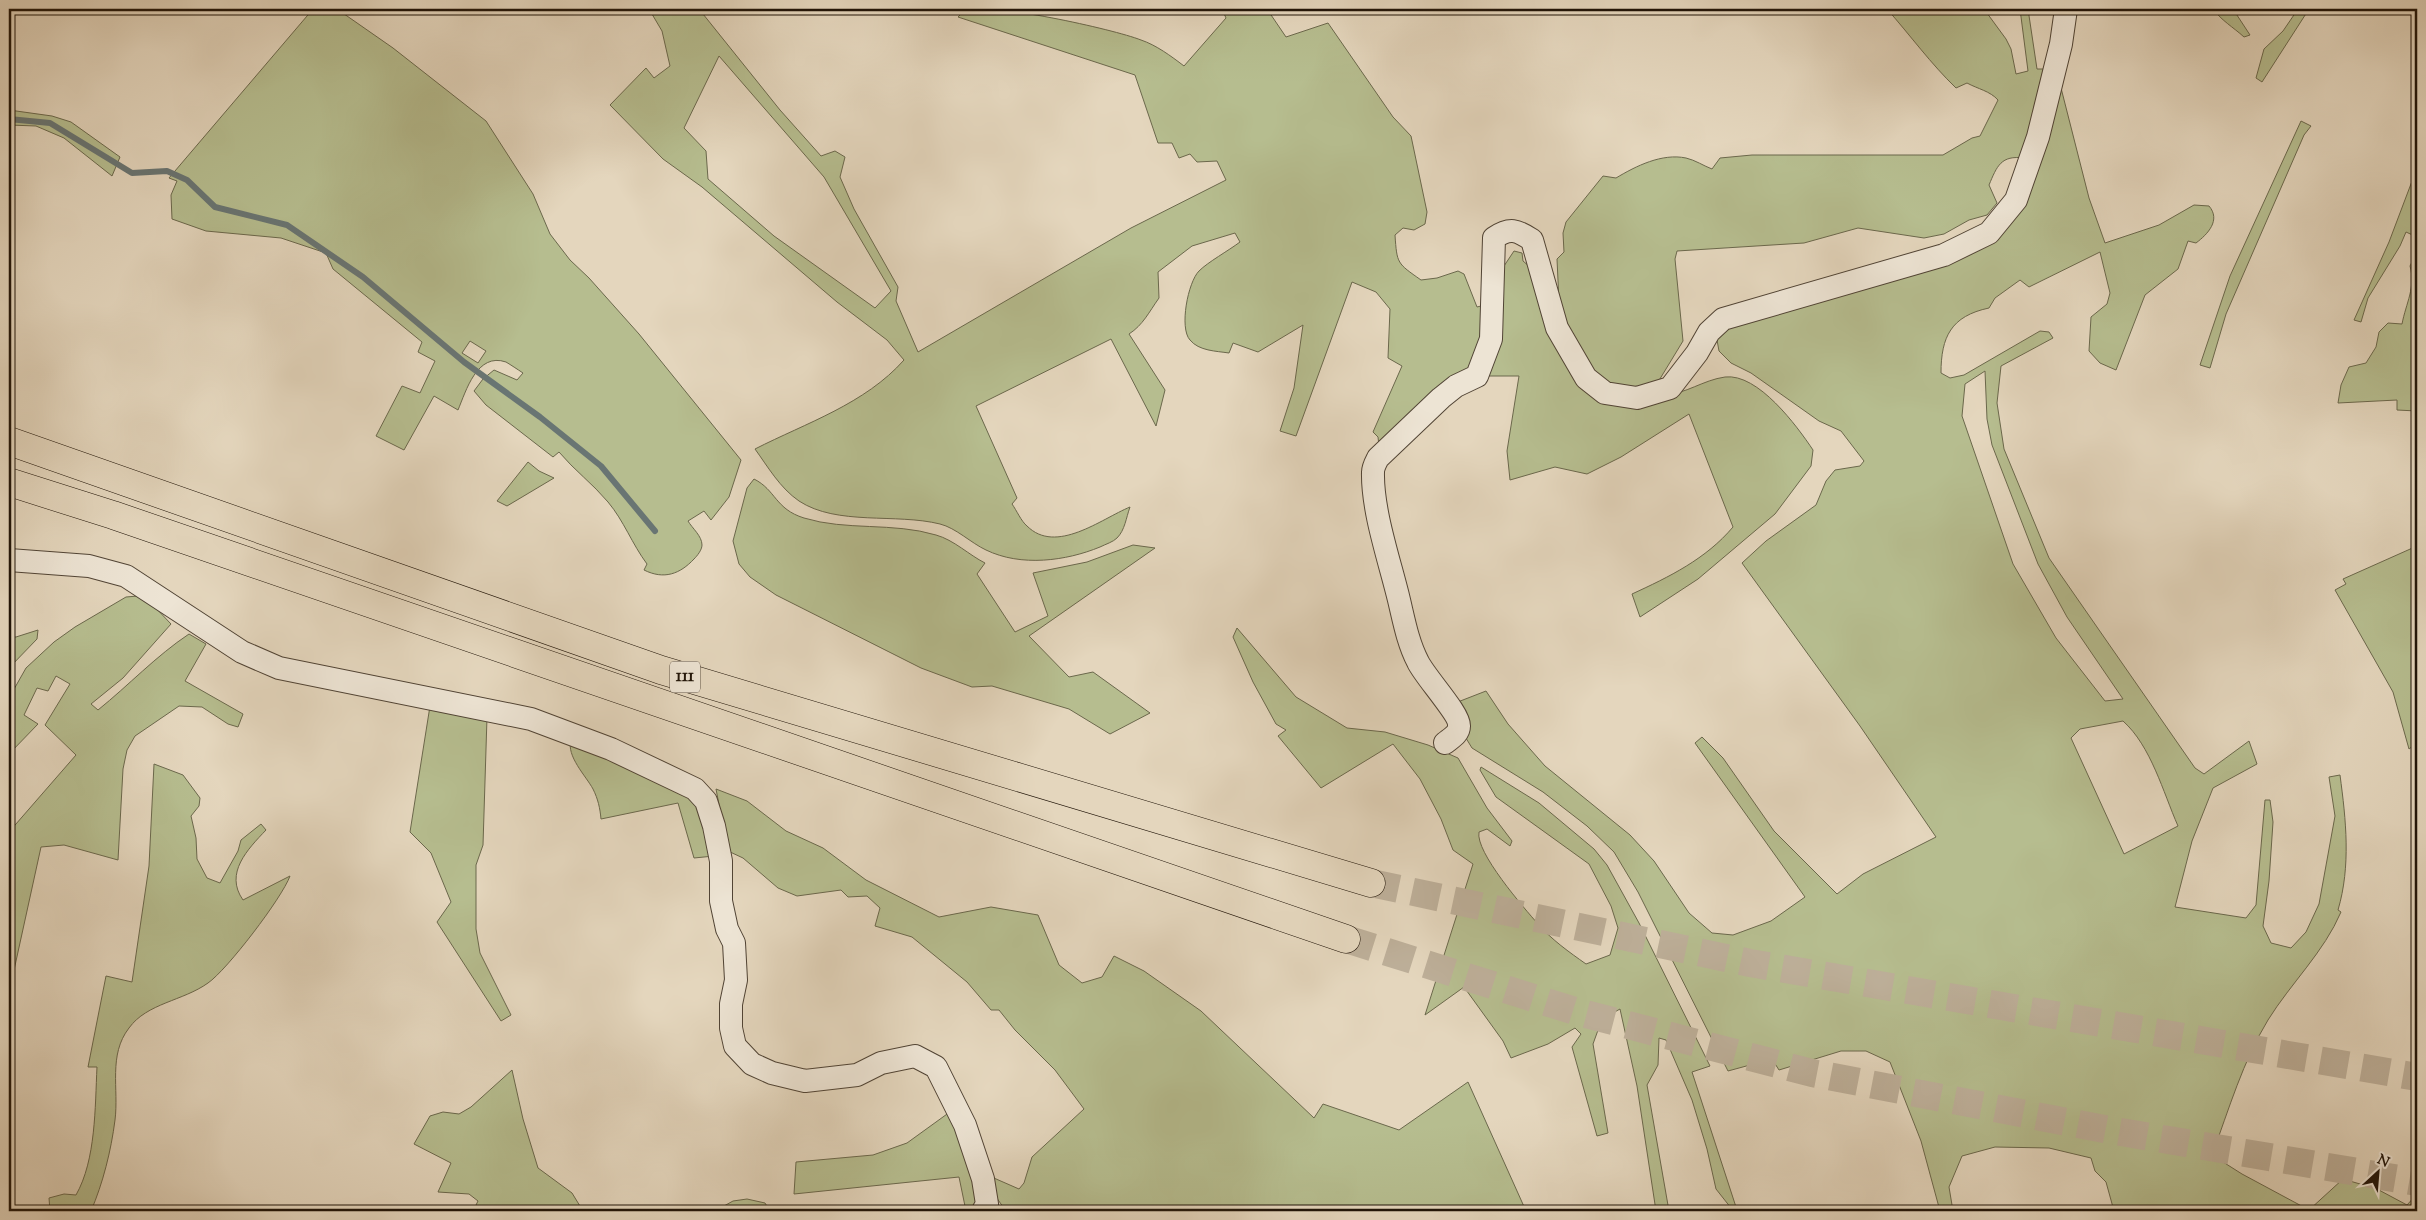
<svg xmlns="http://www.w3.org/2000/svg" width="2426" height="1220" viewBox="0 0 2426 1220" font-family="'Sorts Mill Goudy',serif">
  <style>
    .green { fill: #b6bd8f; stroke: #6b684c; fill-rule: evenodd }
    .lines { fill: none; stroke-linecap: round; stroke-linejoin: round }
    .stream { stroke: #697573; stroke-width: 6 }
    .highway-tunnel { stroke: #bdaf99; stroke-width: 28; stroke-dasharray: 28 14; stroke-linecap: butt }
    .street-casing { stroke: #514435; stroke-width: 24 }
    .highway-casing { stroke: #201408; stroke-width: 29 }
    .street { stroke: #ede4d4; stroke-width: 22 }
    .highway { stroke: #e4d6bd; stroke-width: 28 }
    .labels { text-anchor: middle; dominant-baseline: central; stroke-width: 4.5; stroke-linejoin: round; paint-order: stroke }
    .shield { fill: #ede4d4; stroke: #5e5245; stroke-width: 1 }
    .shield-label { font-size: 18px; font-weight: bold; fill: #201408 }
  </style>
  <rect width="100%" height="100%" fill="#e4d6bd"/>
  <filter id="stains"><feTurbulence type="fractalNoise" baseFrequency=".004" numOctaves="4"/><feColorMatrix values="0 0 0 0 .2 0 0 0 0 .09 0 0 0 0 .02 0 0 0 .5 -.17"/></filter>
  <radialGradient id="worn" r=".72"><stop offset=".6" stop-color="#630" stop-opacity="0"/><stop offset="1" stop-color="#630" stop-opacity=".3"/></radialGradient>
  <path class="green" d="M313,9h24l56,39 93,73 47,73 17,40 20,26 19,18 50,56 102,126 -12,37 -18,23 -7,-9 -16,10c4,7 14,15 14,24 0,5 -5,11 -8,14 -14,15 -30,21 -50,11l3,-6c-15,-20 -23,-43 -39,-62 -15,-18 -34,-32 -49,-50l-6,5 -67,-52 -12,-14 9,-12 11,-9 23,10 6,-7c-6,-4 -12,-8 -17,-11 -29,-10 -40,29 -48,48l-24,-14 -30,54 -28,-14 26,-50 18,7 15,-32 -17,-9 4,-10 -89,-73 -7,-16 -45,-15 -75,-7 -34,-12 -1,-24 6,-14 -8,-3zM470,341l16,10 -8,12 -16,-10z
    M649,9h50l81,101 41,46 14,-5 10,6 -5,20 14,32 44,78 -2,14 22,51 213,-124 95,-48 -9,-19 -20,1 -7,-8 -11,4 -7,-15h-14l-23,-68 -177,-58 7,-7c25,-8 148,19 176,30 15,5 30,16 43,26l42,-48 -4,-9h45l19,28 42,-14 65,94 18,19 16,76 -2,12 -11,6 -11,-2 -8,7c2,29 2,28 26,45l16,-2 21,-7 6,3 13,33 8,-2 17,-36 12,-18 8,2 1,8 15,13 46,111c25,3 54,11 80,10 22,-1 39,-15 61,-18 33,-4 72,49 88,73l-2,16 -36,48 -77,65 -58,38 -8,-23c37,-17 74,-35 101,-67l-44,-113 -68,43 -34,17 -32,-7 -45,13 -3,-29 12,-75h-32l-108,70 -1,-9 -5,-5 29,-66 -14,-8 2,-49 -14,-17 -24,-10 -56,154 -16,-5 14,-43 9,-63 -45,27 -25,-9 -4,10c-13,-2 -30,-2 -39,-13 -11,-12 -2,-58 9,-69 9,-9 29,-20 41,-29l-5,-9 -43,13 -34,26 1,26c-10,14 -16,27 -30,36l36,56 -9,36 -45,-87 -135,67 41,92 -5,6c5,7 9,17 15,22 29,29 74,-7 103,-19 -4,11 -5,23 -13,31 -4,4 -11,6 -17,9 -34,14 -79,20 -114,3 -15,-7 -30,-22 -46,-26 -44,-11 -103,2 -141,-23 -19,-13 -31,-34 -44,-52 51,-26 110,-45 149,-89l-17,-20 -50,-38 -135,-115 -39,-28 -53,-54 36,-37 8,10 16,-12 -8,-35zM719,56l105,121 67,114 -16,17 -101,-72 -66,-57 -2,-28 -22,-23z
    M1887,9h97l22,30 5,10 5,25 12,-3 -8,-62h8l9,60h10l-23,89c-23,-3 -27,8 -35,27l8,18 -10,12 -18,5 -25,14 -20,4 -66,-10 -54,15 -127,8 -2,8 8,82 -28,46 -24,8 -48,-25 -24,-68 -2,-43 7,-7 -1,-19 3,-11 37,-46 13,2c20,-12 46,-25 70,-20 9,2 18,8 26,11l8,-11 32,-3h191l29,-17 8,-2 18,-36c-8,-9 -20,-11 -31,-17l-11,5c-25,-24 -46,-53 -69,-79z
    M2213,9h20l17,26 -6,2c-11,-10 -22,-16 -31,-28z
    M2298,9h11l-47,73 -6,-4 8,-29 19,-18z
    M2060,84l29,114 16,45 54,-18 35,-20 15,1c12,14 -1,28 -13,37l-8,-2 -10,28 -33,26 -29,75 -16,-7 -11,-12 2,-34 16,-13 3,-11 -10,-41 -71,35 -9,-7 -25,18 -6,10c-38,8 -48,29 -48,65l9,5 14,-3 76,-44 9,1 4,6 -52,28 -4,37 7,46 45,109 146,210 9,6 45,-33 8,23 -44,24 -21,53 -17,66 71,11 10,-13 9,-105h5l3,22 -4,59 -6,45 8,17 20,5 15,-16 13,-28 16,-88 -6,-39 11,-2c6,45 11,91 -2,135l3,2c-17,40 -50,71 -73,108 -25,41 -39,89 -56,135l30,19 67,36 34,-31 34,10 30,16 10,-11v17h-303l-8,-29 -11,-11 -4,-13 -42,-10 -54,-1 -33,9 -13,31 4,24h-13l-19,-70 -31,-79 -24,-11h-25l-62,19 -7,-11 -44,12 -90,-179 -24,-40 -27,-26 -44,-34 -71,-44 -11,-18 -11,-25 36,-14 22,33 37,42 85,69 24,26 35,52 23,20 21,2 38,-14 34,-24 -110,-154 7,-6 21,21 51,73 63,63 26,-20 73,-37 -76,-111 -118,-163 24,-22 50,-36 10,-24 9,-11 25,-4 4,-5 -23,-30 -22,-10 -68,-48 -20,-10 -12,-12 -4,-22 283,-91zM1985,371l2,48 5,26 46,119 29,53 56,82 -18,2 -49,-63 -43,-74 -51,-148 3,-32zM2123,721c28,25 40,71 55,105l-54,28 -53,-116 9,-9z
    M9,110l43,6 19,6 49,35 -8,19 -48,-38 -28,-12 -27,-1z
    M2301,121l10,5 -7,9 -78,179 -16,54 -10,-3 30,-89z
    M2417,168v69l-11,-5 -6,14 -32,52 -7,24 -7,-2 35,-78z
    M2417,252v159l-20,-1v-10l-59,3 3,-18 8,-18 17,-4 10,-16 3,-15 9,-9 14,1c4,-21 14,-37 8,-58z
    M528,462l11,9 15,7 -47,28 -10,-5z
    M754,479c22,11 21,30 50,39 42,13 89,4 132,17 18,5 33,20 49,28l-8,11 38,58 33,-16 -15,-43 54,-11 46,-17 22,3 -126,88 40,41 24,-5 57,41 -40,21 -41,-25 -77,-23 -20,1 -51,-19 -145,-73 -26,-18 -11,-13 -6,-23 14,-53z
    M2417,546v197l-8,6 -16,-57 -58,-102 11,-6 -3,-5z
    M138,596l15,9 18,19 -48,54 -32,26 7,6c31,-25 58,-54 91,-76l17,10 -21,37 58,33 -5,13 -10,-3 -26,-17 -23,-1 -44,30 -8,14 -4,19 -5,91 -54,-15 -23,2 -32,146v-38l2,-11 -2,-1v-111l67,-77 -31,-30 25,-41 -14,-8 -8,15 -11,-3 -13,27 14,9 -29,30v-56l17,-30 28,-26 21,-15 51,-30z
    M1237,628l59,69 51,31 38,4 43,13 30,13 29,50 25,33 -2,5 -23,-17 -8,3c-4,20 45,76 59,92 14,16 31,28 48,40l24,-9 8,-27 -7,-22 -22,-42 -93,-67 -16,-27 1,-3 58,36 55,46 13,16 32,58 71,143 -18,6 44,135 -5,1 -15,-19 -9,-40 -15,-49 -26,-60 -7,-2 -1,27 -11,20 22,126h-13l-19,-125 -17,-77 -18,10 -9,25 15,89 -11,3 -25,-89 9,-13 -6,-6 -27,16 -37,14 -8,-17 -39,-54 -39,28 48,-151 -20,-14 -12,-31 -21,-40 -27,-35 -72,44 -43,-52 8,-6 -10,-6 -23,-42 -20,-45z
    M38,630l-1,9 -28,29v-31h7z
    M430,706l57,11 -4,128 -7,20v64l4,24 31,62 -10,6 -64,-99 14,-20 -20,-49 -21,-21z
    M571,740l124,58 19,58 -20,2 -16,-55 -77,16c-1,-11 -3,-20 -8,-30 -7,-13 -27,-33 -22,-49z
    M154,764l29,11 17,23 -1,8 -8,10 5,22 1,21 10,19 13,5 18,-32 3,-11 20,-16 5,6c-18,19 -42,43 -23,70l47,-24c-8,22 -63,94 -82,107 -25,18 -61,20 -79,45 -21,27 -10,61 -14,92 -4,31 -12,63 -24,91h-41l-1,-13 15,-4 12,1c20,-35 19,-88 21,-128h-9l18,-91 26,6 17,-116z
    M716,789l31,12 39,30 37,17 43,32 73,37 52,-10 47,8 21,50 23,18 20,-6 12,-21 30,15 57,40 113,107 9,-14 76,26 69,-48 58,129h-520l-10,-14 -9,-22 32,14 5,-6 8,-26 52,-48 -29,-39 -40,-40 -16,-20h-8l-24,-28 -55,-45 -37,-11 5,-18 -13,-12 -19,1 -7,-7 -44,6 -19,-8 -35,-30 -15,-7z
    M512,1070l11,49 15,49 34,25 11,18h-110l5,-10 -9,-7 -31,-2 13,-29 -37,-19 16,-28 13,-4 16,2 12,-7z
    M954,1109l20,51 5,51h-13l-7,-34 -165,17 2,-32 77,-7 34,-12z
    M747,1199l18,4 5,8h-55l18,-10z"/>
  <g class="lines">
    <path class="stream" d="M9,119l41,4 82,50 35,-2 20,9 28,27 72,18 76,52 101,85 76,55 61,49 54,65"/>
    <path class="highway-tunnel" d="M1371,883l379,80 667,114
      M1346,939l232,73 234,61 297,57 308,52"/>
    <defs>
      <path id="street" d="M9,560l80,6 37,10 116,76 37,16 252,51 80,30 84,40 11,12 8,25 7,35v40l6,28 7,14 2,37 -5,24v24l4,18 17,18 20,9 33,8 52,-6 24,-12 34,-7 21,11 29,58 18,54 4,25 -4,7
        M1445,743c6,-5 14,-9 14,-17 1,-12 -34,-49 -41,-64 -10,-19 -14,-41 -19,-62 -9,-38 -27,-89 -26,-128 0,-5 3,-10 5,-14l63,-60 15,-12 21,-10 14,-37 3,-101c16,-11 23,-8 38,2l25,88 29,50 19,15 32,5 33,-10 27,-35 12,-21 14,-13 221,-64 45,-22 27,-33 22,-63 23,-93 5,-35"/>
      <path id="highway" d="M9,441l652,229 710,213
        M9,482l104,33 1233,424"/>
    </defs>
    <use href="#street" class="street-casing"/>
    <use href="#highway" class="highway-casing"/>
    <use href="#street" class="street"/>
    <use href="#highway" class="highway"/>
  </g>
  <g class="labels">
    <rect class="shield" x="670" y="661.5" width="30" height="31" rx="4"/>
    <g class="shield-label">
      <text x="685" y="677">111</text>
    </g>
  </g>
  <rect width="2426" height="1220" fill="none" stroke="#e4d6bd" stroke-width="30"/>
  <rect x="10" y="10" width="2406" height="1200" fill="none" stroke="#201408" stroke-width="2.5"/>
  <rect x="15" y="15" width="2396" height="1190" fill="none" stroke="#201408"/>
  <g transform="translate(2378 1172) rotate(26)" stroke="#ede4d4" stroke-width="4" paint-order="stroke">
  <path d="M0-4L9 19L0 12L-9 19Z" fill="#201408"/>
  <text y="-8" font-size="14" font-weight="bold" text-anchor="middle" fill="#201408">N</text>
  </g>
  <rect width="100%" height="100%" filter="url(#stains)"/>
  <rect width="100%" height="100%" fill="url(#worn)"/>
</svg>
